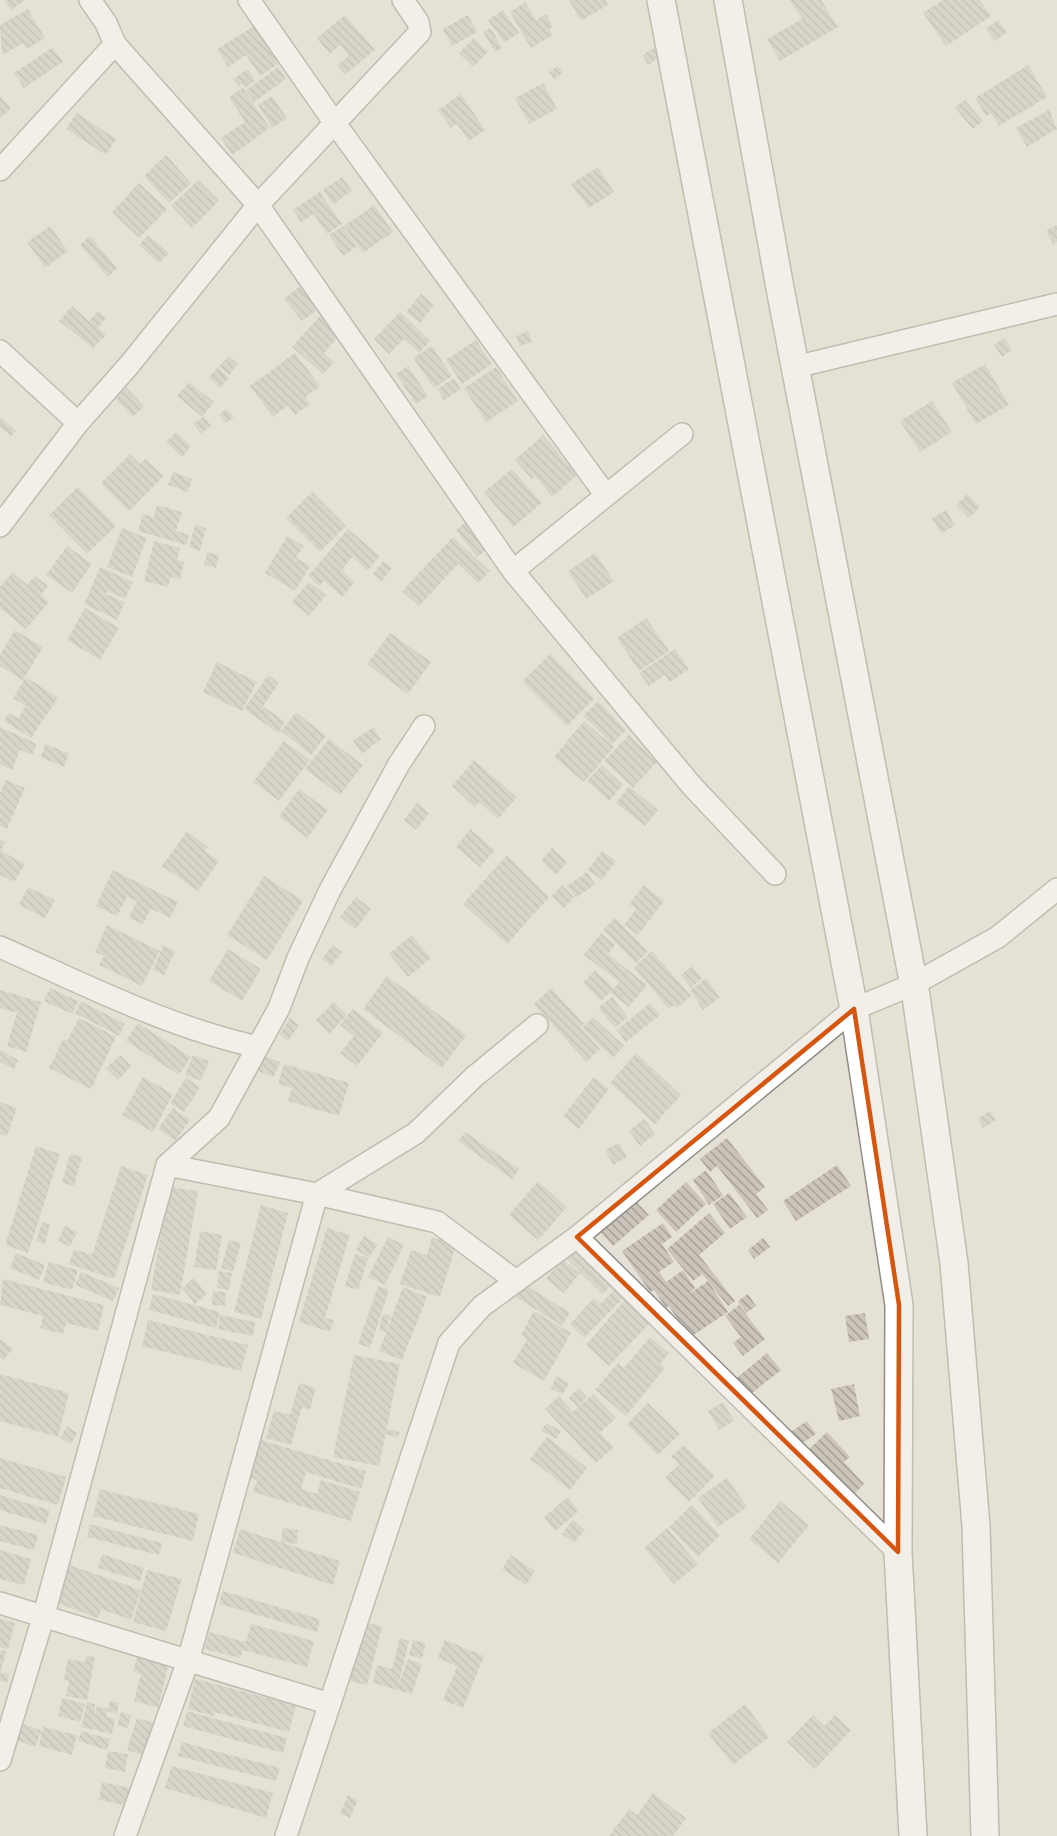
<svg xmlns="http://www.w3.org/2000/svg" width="1057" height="1836" viewBox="0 0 1057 1836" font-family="Karla,sans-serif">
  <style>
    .building { fill: url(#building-back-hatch) }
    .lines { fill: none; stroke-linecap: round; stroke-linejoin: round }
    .minor-casing { stroke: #928e83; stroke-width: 24 }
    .tertiary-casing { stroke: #928e83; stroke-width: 30 }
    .minor { stroke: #fff; stroke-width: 21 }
    .tertiary { stroke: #fff; stroke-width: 27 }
    .marked { fill: none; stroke: #d65610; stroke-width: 4.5; stroke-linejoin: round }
  </style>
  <defs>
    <pattern id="building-back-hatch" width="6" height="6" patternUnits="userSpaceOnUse" patternTransform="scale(1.5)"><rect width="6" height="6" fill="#cbc4ba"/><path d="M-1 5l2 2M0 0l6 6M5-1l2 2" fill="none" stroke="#a6a098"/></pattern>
  </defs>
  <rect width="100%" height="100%" fill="#e6e1d6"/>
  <path class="building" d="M4,0h21l-14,10z
    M569,0h36l3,5 -27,16z
    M790,0h31l17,27 -58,34 -13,-22 35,-20z
    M943,0h37l11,16 -45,30 -23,-33z
    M525,2l11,18 10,-6 7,13 -4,2 4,6 -22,13 -21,-36z
    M28,9l17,29 -18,11 -4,-6 -21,12 -2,-30z
    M503,10l16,23 -15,10 -16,-23z
    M345,15l30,35 -30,25 -8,-10 12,-9 -9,-11 -10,9 -13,-16z
    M468,15l9,17 -25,14 -9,-17z
    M998,20l9,12 -12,9 -9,-12z
    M254,26l24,38 -18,12 -14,-21 -18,12 -11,-18z
    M491,28l11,20 -7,4 -12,-20z
    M474,38l14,14 -15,15 -14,-14z
    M53,47l10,15 -39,26 -10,-15z
    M654,48l5,9 -11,8 -6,-10z
    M1028,65l19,32 -48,29 -8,-13 -5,3 -11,-18z
    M558,66l5,7 -9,6 -5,-7z
    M278,67l8,12 -32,23 -8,-12z
    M248,69l7,12 -10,7 -3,-4 -3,2 -6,-7z
    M543,83l14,26 -28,15 -14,-26z
    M243,88l27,40 -38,27 -11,-17 24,-16 -16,-25z
    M461,94l24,36 -16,11 -12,-17 -6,4 -13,-18z
    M0,96l11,12 -11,10z
    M272,96l15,22 -15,10 -14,-23z
    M965,100l18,21 -10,8 -18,-21z
    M1049,110l8,19 -30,18 -11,-19z
    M77,113l39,26 -10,16 -40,-26z
    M166,155l25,28 -22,20 -25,-27z
    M598,167l16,25 -25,16 -18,-24z
    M342,177l10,14 -19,13 -10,-14z
    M198,180l21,21 -27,27 -21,-22z
    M139,183l28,26 -28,29 -27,-26z
    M320,192l22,32 -15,10 -13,-20 -13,8 -8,-12z
    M374,205l19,27 -30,21 -19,-27z
    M1057,225v17l-4,2 -7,-13z
    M50,226l18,25 -23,17 -18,-26z
    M343,226l14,20 -14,10 -14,-21z
    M148,235l21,18 -10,10 -20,-18z
    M90,236l27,32 -9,9 -28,-32z
    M300,286l18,23 -16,12 -18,-22z
    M421,294l13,11 -14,18 -14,-11z
    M72,306l17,15 9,-10 8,7 -8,10 8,7 -13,13 -34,-27z
    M400,312l30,29 -11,12 -15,-14 -15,15 -15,-15z
    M320,316l20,18 -16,19 10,9 -11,12 -31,-27z
    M528,331l4,11 -12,4 -4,-10z
    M1004,338l8,12 -10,7 -8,-12z
    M476,340l16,24 -30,20 -16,-24z
    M432,346l20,30 -18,12 -21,-30z
    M295,353l25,33 -15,11 5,7 -15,11 -7,-10 -15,12 -23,-31z
    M229,356l9,8 -9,11 -10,-9z
    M985,364l24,41 -33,19 -24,-41z
    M408,366l20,30 -12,8 -20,-30z
    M218,367l11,11 -9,10 -11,-11z
    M496,367l22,34 -32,21 -22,-34z
    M454,378l7,11 -17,11 -7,-11z
    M189,382l25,20 -12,15 -25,-21z
    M126,387l18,19 -11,11 -18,-18z
    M932,401l20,31 -32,20 -20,-31z
    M226,409l8,8 -8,6 -7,-8z
    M204,416l7,10 -10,8 -8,-10z
    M0,417l16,14 -5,5 -11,-9z
    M176,432l15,14 -9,11 -16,-15z
    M543,435l34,40 -25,22 -17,-21 -3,3 -17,-19z
    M130,454l10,10 5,-5 19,17 -35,35 -28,-28z
    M512,469l30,34 -29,24 -29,-35z
    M173,472l19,7 -4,13 -20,-7z
    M78,487l38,39 -29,28 -38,-39z
    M312,492l34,34 -26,26 -34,-34z
    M967,494l13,13 -11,11 -13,-13z
    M157,505l25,7 -6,19 13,4 -3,10 -48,-14 5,-17 11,3z
    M946,510l9,16 -14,7 -9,-15z
    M468,520l21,28 -12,9 -21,-27z
    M195,525l11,3 -6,23 -11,-4z
    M122,528l25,10 -15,39 -25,-10z
    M348,529l32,27 -13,15 -15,-14 -10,13 13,12 -13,15 -18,-16 -5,5 -11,-10z
    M287,536l17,10 -8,12 14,8 -15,25 -30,-18z
    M453,537l37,34 -12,12 -20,-19 -39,42 -17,-15z
    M154,541l26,7 -3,12 7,2 -4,18 -9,-3 -3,10 -24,-6z
    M67,546l25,18 -20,29 -26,-18z
    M207,552l12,3 -3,13 -12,-3z
    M595,553l19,28 -28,18 -18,-28z
    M383,561l9,7 -10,13 -9,-7z
    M100,567l33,15 -8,17 -18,-8 -1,3 19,8 -8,18 -33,-16z
    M13,572l14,13 8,-9 13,10 -7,9 8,7 -23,27 -26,-21v-21z
    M309,582l17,13 -17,21 -17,-14z
    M85,608l34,20 -19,32 -33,-20z
    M646,618l23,33 -30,20 -22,-33z
    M15,630l28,17 -20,33 -23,-14v-11z
    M390,633l41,29 -23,32 -41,-30z
    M675,649l14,20 -19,13 -5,-7 -16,11 -10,-13z
    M550,654l44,45 -27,27 -45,-45z
    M217,662l40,20 -15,29 -39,-19z
    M268,675l11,8 -16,23 22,16 -7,11 -34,-24z
    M26,677l32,21 -27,40 -27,-17 5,-8 9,5 8,-12 -13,-8z
    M598,701l28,29 -14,14 -29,-28z
    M296,712l30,24 -15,19 -30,-24z
    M584,721l30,26 -30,35 -30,-25z
    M0,727l37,17 -5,11 -12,-5 -8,20 -12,-6z
    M373,727l8,12 -19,15 -9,-13z
    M629,735l28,27 -24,26 -29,-27z
    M329,739l34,26 -23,30 -35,-26z
    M284,741l26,19 -31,41 -26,-19z
    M46,744l23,10 -5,13 -24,-10z
    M474,760l43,37 -19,22 -19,-17 -4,5 -23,-21z
    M602,765l21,20 -14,16 -22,-20z
    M6,780l19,8 -18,41 -7,-3v-32z
    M629,786l29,24 -13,16 -29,-23z
    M299,789l29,21 -21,28 -28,-22z
    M417,803l12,10 -13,17 -12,-10z
    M470,829l25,21 -15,17 -24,-20z
    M187,831l21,16 -3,4 14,10 -21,30 -36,-25z
    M0,839l5,3 -4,9 24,13 -11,18 -14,-7z
    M552,848l15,14 -11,13 -15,-14z
    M602,851l14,10 -14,19 -14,-10z
    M507,855l42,42 -42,47 -44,-40z
    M113,870l65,32 -8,16 -19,-9 -8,15 -14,-6 8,-17 -10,-4 -10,19 -21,-10z
    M587,872l8,12 -19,14 -9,-12z
    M264,876l39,25 -36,59 -40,-25z
    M562,885l12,12 -10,11 -12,-12z
    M644,885l20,16 -26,34 -14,-10 12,-16 -7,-5z
    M28,887l27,13 -10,18 -26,-13z
    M356,897l15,12 -15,20 -16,-12z
    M615,918l33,33 -12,12 -33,-33z
    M107,925l53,26 -18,35 -43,-21 5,-9 -9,-4z
    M601,933l14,12 -7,9 39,31 -18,22 -18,-14 8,-11 -35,-27z
    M412,935l19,23 -23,19 -19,-23z
    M332,945l10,7 -11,14 -9,-7z
    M163,946l12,5 -11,24 -11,-5z
    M228,949l33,20 -19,32 -33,-20z
    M652,951l39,45 -14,12 -3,-3 -5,4 -35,-42z
    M692,966l10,12 -11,10 -10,-13z
    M595,970l19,19 -13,12 -18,-18z
    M387,976l79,59 -24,33 -79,-59z
    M706,978l14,19 -17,13 -13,-20z
    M50,988l28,13 -6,13 -28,-13z
    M551,988l33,36 -4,3 20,22 -14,13 -52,-58z
    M0,990l41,12 -15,50 -19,-6 10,-33 -17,-5z
    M612,997l16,20 -13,11 -17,-20z
    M81,1001l44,23 -6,12 -44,-23z
    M334,1002l13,13 -18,19 -13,-14z
    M650,1003l10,12 -34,27 -9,-12z
    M353,1009l30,24 -26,33 -17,-13 14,-17 -14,-11z
    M593,1017l31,29 -11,12 -31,-30z
    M79,1018l37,19 -25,52 -42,-21 14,-29 4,2z
    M290,1018l9,7 -11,16 -9,-7z
    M138,1023l53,34 -12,18 -53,-34z
    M0,1050l18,10 -4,9 -14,-7z
    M636,1053l45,42 -26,29 -45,-41z
    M120,1055l11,11 -13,14 -12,-12z
    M193,1055l16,6 -8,20 -16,-6z
    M263,1056l17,6 -6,15 -16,-6z
    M284,1064l65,19 -10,33 -51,-15 4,-13 -14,-4z
    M143,1077l30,17 -20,38 -31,-17z
    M594,1077l15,12 -30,40 -16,-13z
    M186,1078l14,9 -16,25 -14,-9z
    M0,1102l17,6 -10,28 -7,-2z
    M173,1108l17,12 -15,21 -17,-12z
    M990,1111l6,9 -13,8 -5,-9z
    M644,1119l11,15 -15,12 -11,-15z
    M465,1132l54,37 -7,10 -54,-38z
    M727,1138l38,49 -9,7 12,16 -11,8 -40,-52 -7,6 -10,-13z
    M619,1143l8,14 -14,8 -8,-15z
    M36,1146l24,8 -32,99 -23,-8z
    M70,1154l12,3 -8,29 -12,-3z
    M837,1165l14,21 -55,35 -13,-20z
    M121,1166l27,9 -34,104 -45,-15 5,-15 18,6z
    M706,1170l17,25 -14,10 -16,-25z
    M538,1181l29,26 -29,33 -29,-25z
    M686,1182l20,22 -30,28 -20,-22z
    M169,1187l29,4 -18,104 -29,-5z
    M729,1193l18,24 -17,12 -17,-25z
    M634,1199l15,16 -36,31 -14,-16z
    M261,1205l27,8 -27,106 -27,-7z
    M709,1213l16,20 -26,22 36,46 -7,5 -26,-32 -9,7 -26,-32z
    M42,1222l8,2 -5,20 -9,-2z
    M663,1223l9,14 -10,7 12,18 -15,10 7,10 17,-12 12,18 -6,6 19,-13 20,31 -39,26 -20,-32 -3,2 -12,-18 -4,2 -28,-41z
    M65,1226l12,6 -7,15 -12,-6z
    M327,1228l23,7 -25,83 9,2 -4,12 -31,-10z
    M200,1231l22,4 -6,35 -22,-3z
    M364,1236l14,8 -9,14 -13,-9z
    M388,1237l16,8 -19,40 -17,-8z
    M432,1237l24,8 -16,52 -40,-13 11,-34 16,5z
    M763,1238l7,9 -16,12 -6,-9z
    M229,1240l12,3 -8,29 -12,-4z
    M577,1248l35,36 -10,10 -36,-36z
    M16,1253l29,12 -6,15 -29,-12z
    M355,1254l13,4 -10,32 -13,-4z
    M562,1259l18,14 -16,20 -18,-14z
    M49,1262l29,8 -6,20 -29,-8z
    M219,1271l13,2 -3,17 -12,-2z
    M81,1272l38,16 -6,13 -38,-16z
    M194,1278l13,16 -12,10 -13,-16z
    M3,1279l101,26 -6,26 -32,-8 -3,11 -23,-6 3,-12 -43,-11z
    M524,1284l46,29 -8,13 -46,-29z
    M378,1286l11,4 -19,58 -12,-4z
    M403,1287l24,10 -25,63 -23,-9z
    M617,1287l8,9 -41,42 -14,-14 24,-26 6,6z
    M213,1291l13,1 -1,14 -13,-1z
    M153,1294l67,18 -4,16 -67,-18z
    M748,1294l8,12 -10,7 -8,-12z
    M625,1300l25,23 -41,43 -23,-21z
    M739,1305l26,34 -22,17 -10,-13 8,-6 -16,-21z
    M534,1311l37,22 -27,48 -31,-18 14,-24 -6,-4z
    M865,1313l4,26 -20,3 -4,-26z
    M383,1314l7,2 -4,16 -7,-1z
    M220,1315l35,7 -2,14 -35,-7z
    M148,1320l100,25 -7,26 -99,-25z
    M650,1337l19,16 -9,11 5,4 -39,48 -31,-26 23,-27 6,5z
    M0,1339l13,9 -9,12 -4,-3z
    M767,1353l14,17 -34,27 -14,-16z
    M354,1355l46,9 -21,102 -46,-9z
    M0,1374l69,19 -11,44 -58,-16z
    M556,1376l13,7 -6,11 -12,-5z
    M299,1383l17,5 -6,22 -8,-3 -11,38 -25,-7 8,-27 16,4z
    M854,1384l6,32 -21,5 -8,-32z
    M578,1388l9,9 -9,10 -9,-9z
    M593,1394l23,24 -16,15 14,14 -18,16 -51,-54 14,-13 14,16z
    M723,1402l11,19 -15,9 -11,-19z
    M648,1403l32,31 -22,21 -31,-31z
    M807,1421l9,13 -18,12 -9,-13z
    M546,1423l15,8 -5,8 -15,-8z
    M67,1426l10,7 -6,11 -11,-6z
    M388,1429l12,3 -2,5 -12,-3z
    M827,1432l23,25 -6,5 20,22 -14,14 -44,-46z
    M547,1437l40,31 -17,22 -40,-31z
    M254,1438l112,33 -5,18 -55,-17 -5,17 16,5 4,-14 39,12 -9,29 -98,-29 4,-12 -14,-4z
    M684,1445l31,31 -26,26 -24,-24 14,-14 -8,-8z
    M0,1458l66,19 -8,28 -58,-17z
    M727,1478l20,29 -29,20 -20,-29z
    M100,1489l99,25 -6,27 -100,-25z
    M0,1495l50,15 -4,14 -46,-14z
    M568,1497l11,14 -24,20 -11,-14z
    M780,1501l29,24 -31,38 -29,-24z
    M692,1505l28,30 -22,22 -29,-30z
    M573,1520l12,10 -11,13 -12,-9z
    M90,1524l72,19 -3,12 -72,-18z
    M0,1525l38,10 -4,15 -34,-9z
    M283,1528l15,2 -1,14 -16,-2z
    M667,1528l31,36 -24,20 -30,-36z
    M240,1529l100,32 -7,24 -100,-32z
    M0,1550l31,9 -7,26 -24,-6z
    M102,1554l42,14 -4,13 -42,-13z
    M511,1555l24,16 -9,14 -24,-16z
    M67,1564l74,26 -10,30 -30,-11 -3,9 -44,-16z
    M147,1570l35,9 -16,52 -33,-9z
    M223,1591l97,28 -3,13 -98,-28z
    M0,1619l15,4 -7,26 -8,-2z
    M366,1622l16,5 -15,58 -17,-4z
    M251,1624l63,17 -7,26 -64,-17 -3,8 -35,-9 4,-17 37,10z
    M400,1638l9,3 -11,45 10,-27 14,5 -10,30 -39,-11 4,-18 15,4z
    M413,1640l13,3 -4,16 -13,-4z
    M445,1640l39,16 -21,52 -20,-8 14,-34 -19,-8z
    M0,1650l6,1 -5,21 8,2 -2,8 -7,-1z
    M138,1654l31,9 -11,45 -24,-7 7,-27 -8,-2z
    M86,1656l9,1 -8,43 -21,-4 3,-15 -5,-1 4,-21 17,3z
    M195,1679l101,26 -7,27 -75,-20v4l-26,-7z
    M62,1698l23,6 -5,18 -22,-6z
    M110,1701l9,2 -2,11 -10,-3 -1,6 9,2 -3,15 -31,-7 6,-25 8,2 -1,14 3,-12 11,3z
    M745,1704l24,33 -36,28 -25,-32z
    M187,1711l100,27 -4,15 -100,-27z
    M121,1712l10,3 -3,13 -11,-2z
    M813,1715l12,11 10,-11 16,15 -36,39 -28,-27z
    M137,1718l18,5 -11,33 -17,-6z
    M24,1724l18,7 -7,16 -18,-7z
    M43,1727l34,8 -5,20 -33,-9z
    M81,1731l29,8 -3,11 -29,-9z
    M182,1742l98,26 -4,13 -98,-25z
    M108,1751l20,3 -3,18 -20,-4z
    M172,1766l101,27 -7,25 -101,-30z
    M102,1782l32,7 -4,17 -31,-6z
    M653,1793l33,25 -13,18h-64l20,-27 8,6z
    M348,1795l10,5 -8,18 -10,-4z"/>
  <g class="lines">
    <defs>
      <path id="minor" d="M90,0l16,23 9,21 143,161 255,366 179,215 83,88
        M249,0l85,122 271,372
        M0,170l115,-126
        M0,351l78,72
        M795,367l262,-63
        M0,526l78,-103 52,-59 128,-159 162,-173 -2,-10 -15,-22
        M513,571l169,-137
        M0,947c84,37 167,80 258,100
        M167,1165l150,29 120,28 79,59
        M577,1237l321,315
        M0,1603l330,101
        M0,1760l43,-142 124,-453 52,-47 60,-110 19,-50 32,-68 69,-126 25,-38
        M125,1836l63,-175 129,-467 99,-61 58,-56 63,-52
        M286,1836l163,-493 33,-37 95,-69 277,-228 60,-25 84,-47 59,-48"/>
      <path id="tertiary" d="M661,0l193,1009 45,296 -1,247 15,284
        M728,0l52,288 136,708 38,267 22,263 9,310"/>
    </defs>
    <use href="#minor" class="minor-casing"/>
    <use href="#tertiary" class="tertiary-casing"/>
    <use href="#minor" class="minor"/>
    <use href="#tertiary" class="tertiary"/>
  </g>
  <path d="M0 0H1057V1836H0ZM854,1009l45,296 -1,247 -321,-315z" fill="#e6e1d6" fill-opacity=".55" fill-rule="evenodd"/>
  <path class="marked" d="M854,1009l45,296 -1,247 -321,-315z"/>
</svg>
